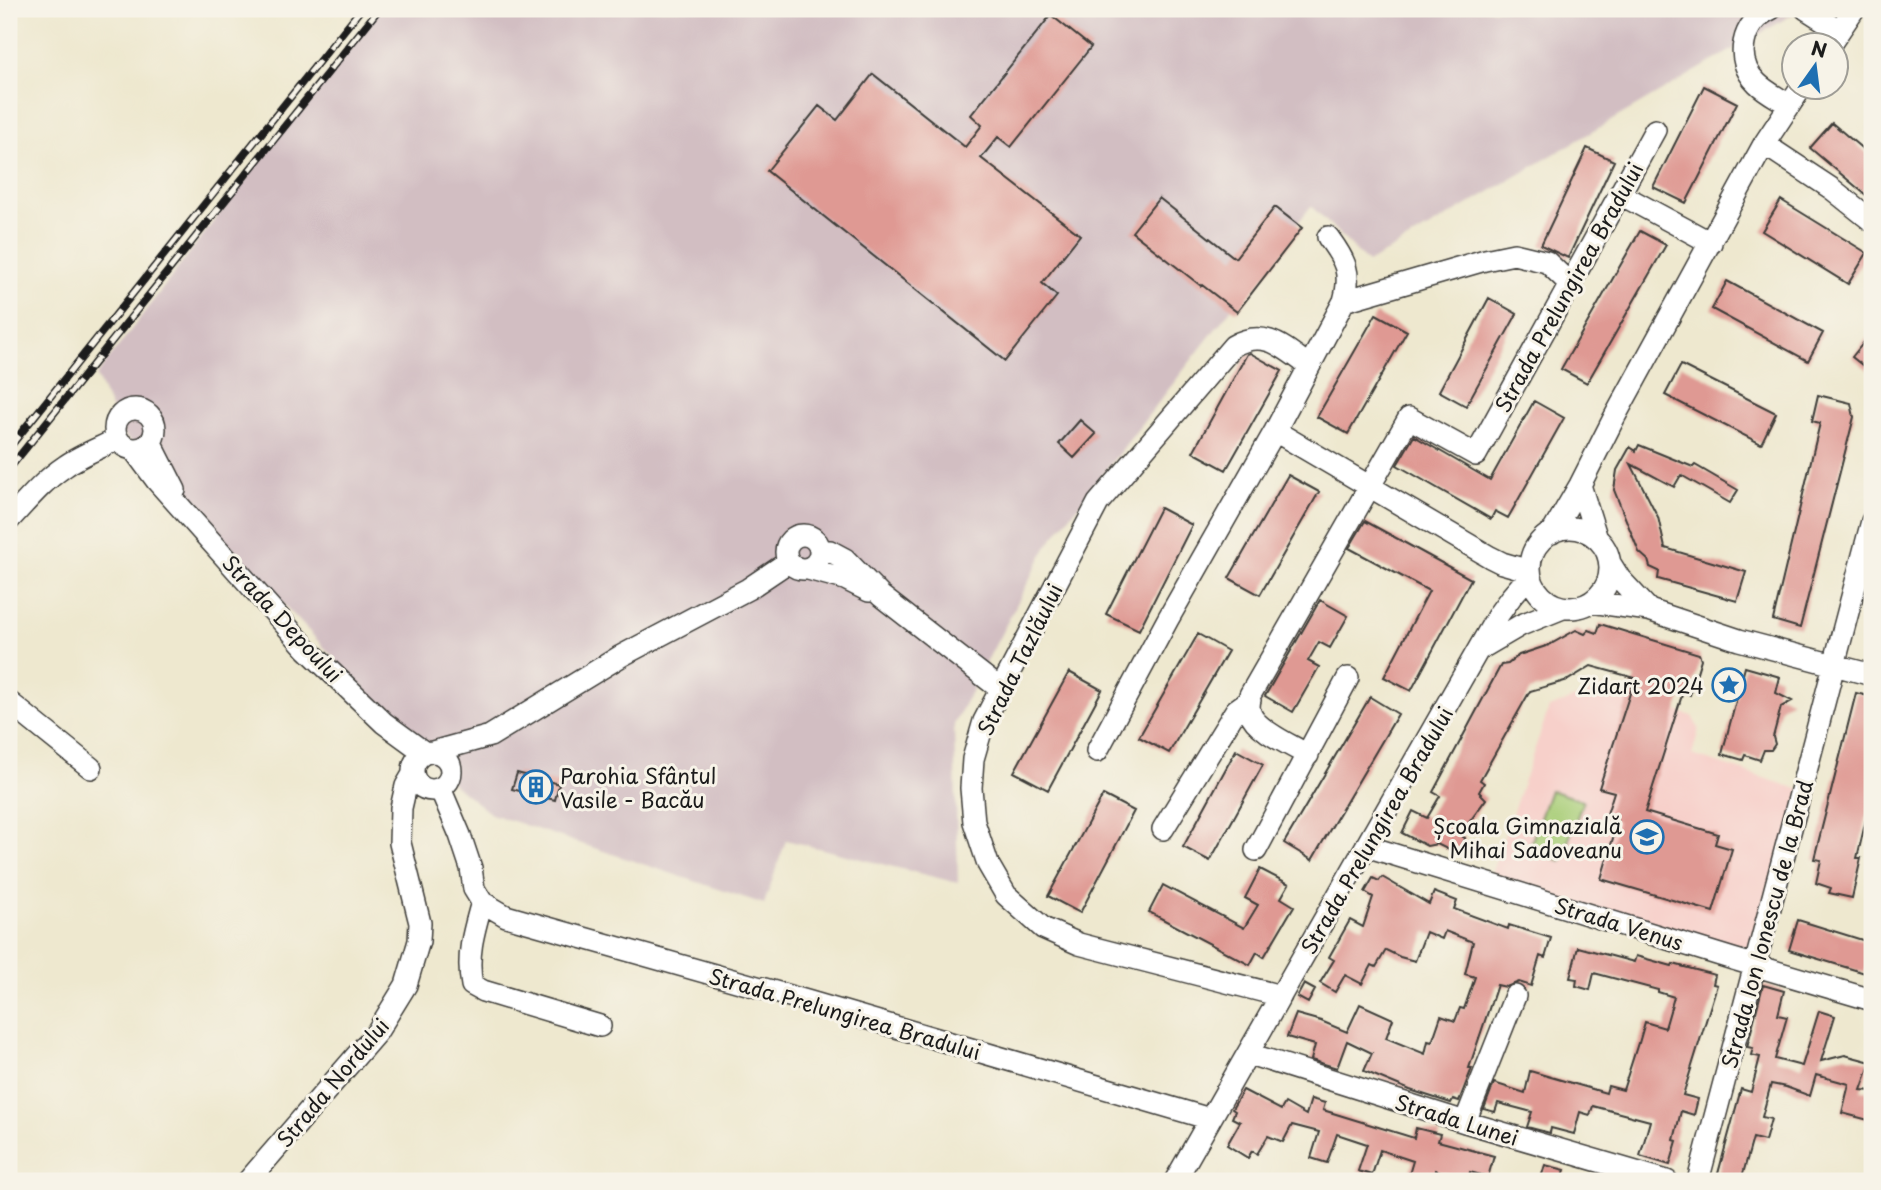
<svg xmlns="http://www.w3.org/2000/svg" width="1881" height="1190" viewBox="0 0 1881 1190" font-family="'Playpen Sans',sans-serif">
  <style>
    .built { fill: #f7d0ca }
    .industrial { fill: #d2bec2 }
    .green { fill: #a8cd77; stroke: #62744a; stroke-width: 2 }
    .building { fill: #df9993 }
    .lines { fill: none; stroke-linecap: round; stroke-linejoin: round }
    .minor-casing { stroke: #3c3b37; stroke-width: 24 }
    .minor { stroke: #fff; stroke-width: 21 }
    .rail-casing { stroke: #1c1c1c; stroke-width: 8 }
    .rail { stroke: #f7f3e8; stroke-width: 5; stroke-dasharray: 16; stroke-linecap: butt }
    .labels { text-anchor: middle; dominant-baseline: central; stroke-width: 6; stroke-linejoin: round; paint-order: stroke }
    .street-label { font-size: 21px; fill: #1c1c1c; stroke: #f7f3e8 }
    .poi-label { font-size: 21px; fill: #1c1c1c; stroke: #f7f3e8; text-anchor: end }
  </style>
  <rect width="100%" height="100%" fill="#f7f3e8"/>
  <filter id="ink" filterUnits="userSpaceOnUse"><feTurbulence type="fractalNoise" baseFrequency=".0143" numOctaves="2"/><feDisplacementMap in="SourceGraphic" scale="14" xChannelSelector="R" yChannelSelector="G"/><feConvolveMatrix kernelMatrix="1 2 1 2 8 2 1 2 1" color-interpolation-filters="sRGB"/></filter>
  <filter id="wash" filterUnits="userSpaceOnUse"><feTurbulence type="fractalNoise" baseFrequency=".00686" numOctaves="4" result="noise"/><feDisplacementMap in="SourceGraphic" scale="28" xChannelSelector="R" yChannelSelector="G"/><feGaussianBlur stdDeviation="1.57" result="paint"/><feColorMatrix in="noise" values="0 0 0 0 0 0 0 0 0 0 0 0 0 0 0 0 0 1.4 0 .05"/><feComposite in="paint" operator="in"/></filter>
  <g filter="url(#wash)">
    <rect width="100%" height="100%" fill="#eee8cf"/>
    <path class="built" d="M1604,687l88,29 7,13 -7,26 109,35 -46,175 -267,-82 61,-175z"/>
    <path class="industrial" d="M379,9h1423l-434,254 -57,-57 -264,340 -93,178 4,159 -172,-43 -22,64 -273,-90 -39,-31 -329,-349 -27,-58 161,-212z"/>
    <path class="green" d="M1550,790l33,11 -22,60 -32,-12z"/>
    <g id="blocks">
      <path class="building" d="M1051,15l40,32 -80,100 -13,-10 -17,21 99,77 -38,48 15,13 -52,65 -238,-190 52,-65 18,14 36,-46 92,73 17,-22 -11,-10z
        M1704,86l33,17 -51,100 -33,-16z
        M1832,123l40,34v43l-62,-52z
        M1587,148l27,13 -46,97 -27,-13z
        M1159,198l76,60 40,-51 27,21 -65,84 -35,-27 -1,1 -69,-54z
        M1781,200l86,53 -19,31 -86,-53z
        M1640,231l26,14 -79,138 -26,-14z
        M1727,281l96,52 -15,28 -96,-52z
        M1489,298l28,16 -51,92 -27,-15z
        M1376,314l31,17 -59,103 -31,-17z
        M1872,332v41l-20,-16z
        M1250,353l32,18 -56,99 -33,-18 54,-98z
        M1681,365l95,48 -15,31 -96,-49z
        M1818,395l33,8 3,14 -54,211 -27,-8 47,-197 -8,-2z
        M1534,401l30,17 -56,100 -13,-7 -4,8 -94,-54 17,-29 76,44z
        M1080,420l16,14 -22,24 -15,-14z
        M1639,445l54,22 2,-2 43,25 -8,13 -49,-28 -7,12 -43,-23 27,53 7,31 81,24 -9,29 -79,-22 1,-8 -9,-4 -2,-7 -9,-8 -25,-62 3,-20 13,-23 6,4z
        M1288,475l31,17 -59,103 -31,-17z
        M1160,508l32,17 -53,105 -33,-16z
        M1365,521l106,58 -60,112 -27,-14 45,-86 -80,-43z
        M1320,600l28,16 -18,32 -11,-6 -11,19 11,6 -26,45 -28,-16z
        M1600,624l99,30 2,5 -11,36 -7,-3 -38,120 73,22 -3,10 17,5 -19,63 -112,-33 17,-58 -12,-4 8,-25 -15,-4 36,-110 -44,-12 -23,14 -38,11 -50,89 4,3 -5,9 7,7 -26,36 5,3 -8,16 -20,-10 -10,2 -25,-13 11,-22 14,7 13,-22 -7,-4 68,-127 7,-1 11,-9 30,-10 27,-15 9,4 4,-4 8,3z
        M1198,634l30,17 -59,102 -30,-16z
        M1745,667l35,10 -4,16 16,8 -11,6 -8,30 2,7 -4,6h-7l-4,10 -15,-5 -2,5 -21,-6z
        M1069,672l33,18 -54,100 -34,-18z
        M1856,693l16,4v97l-15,64h4l-9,40 -23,-5 2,-5 -15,-5 5,-23 -7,-1z
        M1370,697l28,17 -86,146 -28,-17z
        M1236,750l27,15 -53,96 -27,-14z
        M517,773l42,11 -4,16 -43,-11z
        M1103,795l31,16 -54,102 -32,-17z
        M1260,869l29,15 -8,14 13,8 -30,51 -7,-5 -7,13 -101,-53 14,-27 81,43 14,-23 -13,-7z
        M1382,877l47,27 5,-12 23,9 -3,8 54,20 1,-4 42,13 -6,20 -5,-2 -9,30 -12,-4 -13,5 -9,-2 -28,83h3l-13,33 -6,-2 -2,4 -41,-13 -46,-19 8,-18 -25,-12 -10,27 -26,-8 4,-15 -28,-8 9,-23 25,7 26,11 13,-28 33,15 -7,19 39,16 3,-13 4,1 9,-26 14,5 5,-13 4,1 11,-32 -10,-3 8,-32 -28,-11 -3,8 -16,-7 -11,29 -15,-4 -14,-7 -10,17 -4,-2 -10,19 -17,-9 -10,17 -15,-9 14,-23 -5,-3 21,-37 13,7 10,-30 -8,-5 8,-14 6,3z
        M1798,920l74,23v6l-7,24 -76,-23z
        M1578,947l56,15 2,-6 36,10 1,-2 42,11 -2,9 4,1 -34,110 15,4 -4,16 -13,-4 -7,29 3,1 -7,24 -30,-9 10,-35 -57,-15 -3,9 -10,-3 -6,22 -23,-6 -1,5 -23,-6 5,-15 -34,-9 -3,9 -11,-3 10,-26 31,10 5,-22 76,22 2,-7 15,4 15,-47h1l6,-21 20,6 9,-31 -16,-5v-2l-64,-17 -4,17 -14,-4 1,-7 -7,-1z
        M1304,984l11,6 -7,13 -11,-6z
        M1763,985l21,6 -6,24 9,2 -12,42 27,7 17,-55 16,5 -14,45 24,-6 26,7 -10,28 11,1v30l-30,-8 7,-29 -33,-9 -6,21 -24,-9 -15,-3 -9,33 9,2 -6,22 -12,-3 -12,43h-25l25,-92 10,3 9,-35 -9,-2 2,-7 -6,-1z
        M1243,1090l38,20 4,-7 21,12 5,-16 14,4 -2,7 91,28 2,-10 24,6 -2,7 56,15 -6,21 -18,-5 -2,8 -33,-10 -1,11h-27l6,-20 -33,-11 -8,25 -14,-4 9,-27 -30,-10 -10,29 -16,-5 8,-26 -27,-7 -9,17 -15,-6 -11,18 -5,-3 -4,7 -21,-13 13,-23 -8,-4 3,-7 -3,-2z
        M1545,1165l20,5 -4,11h-21z"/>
    </g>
  </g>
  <g filter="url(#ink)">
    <use href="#blocks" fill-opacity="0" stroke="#3c3b37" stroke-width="2"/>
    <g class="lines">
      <defs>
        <path id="minor" d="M1771,9c-29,13 -38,51 -14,74 9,9 22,15 32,22
          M1806,9l33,21
          M1829,46l25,-37
          M1764,144l68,45 40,32
          M1620,194l91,49
          M1344,301l141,-41 29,-6 33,8 22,21
          M115 429a20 20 0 1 1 40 0a20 20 0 1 1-40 0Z
          M1275,431l215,126 12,6 28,8
          M151,443l24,47
          M134,450l23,31 150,168 77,74 41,30
          M1580,485l17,54
          M9,520c17,-18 34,-39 55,-53 16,-12 36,-19 54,-28
          M1530 568a40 40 0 1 1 80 0a40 40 0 1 1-80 0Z
          M1552,533l28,-48 34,-67 150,-274 37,-56
          M786 552a17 17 0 1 1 34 0a17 17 0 1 1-34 0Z
          M820,551h10l15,8 36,37 118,92
          M1610,563l10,16 29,31
          M808,569l37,10 24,12
          M1591,602l58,8 90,30 133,35
          M1480,649l41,-24 42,-17
          M9,702l82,66
          M1097,751l71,-132 107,-188 69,-130c8,-29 1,-41 -16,-64
          M413 771a19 19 0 1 1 38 0a19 19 0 1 1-38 0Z
          M432,752l58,-16 131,-80 127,-67 40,-27
          M1308,755c-15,-9 -53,-25 -58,-43 -2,-5 0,-11 0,-17l159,-277 67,37 179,-325
          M440,788l20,47 11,33 3,21 8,13
          M1163,829l73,-119 14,-10
          M1366,846l367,113 139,41
          M1256,850l92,-172
          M482,902l24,14 301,85 403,118
          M482,902c-8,28 -16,54 -10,83l11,6 117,35
          M1281,996l-202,-52 -36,-16 -37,-33 -18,-31 -14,-42 -3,-34 2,-29 11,-38 114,-218 135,-157c31,-18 50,1 76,20
          M1249,1054l216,68 202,59
          M1465,1122l50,-126
          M248,1181l129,-149 29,-47 13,-44 1,-18 -20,-80 1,-35 5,-22 7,-12
          M1175,1181l323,-566 13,-18 19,-22
          M1698,1181l174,-660"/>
      </defs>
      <use href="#minor" class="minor-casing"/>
      <use href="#minor" class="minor"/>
      <defs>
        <path id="rail" d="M9,448l352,-439
          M9,469l370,-460"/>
      </defs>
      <use href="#rail" class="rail-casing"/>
      <use href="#rail" class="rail"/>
    </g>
  </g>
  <defs>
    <symbol id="sight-ring" viewBox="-11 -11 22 22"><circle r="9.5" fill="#f7f3e8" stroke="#1f6fb2" stroke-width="1.5"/><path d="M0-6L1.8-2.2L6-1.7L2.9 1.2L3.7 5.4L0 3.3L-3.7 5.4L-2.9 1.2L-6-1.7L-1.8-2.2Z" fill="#1f6fb2"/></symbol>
    <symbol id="building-ring" viewBox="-11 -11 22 22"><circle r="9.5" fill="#f7f3e8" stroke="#1f6fb2" stroke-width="1.5"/><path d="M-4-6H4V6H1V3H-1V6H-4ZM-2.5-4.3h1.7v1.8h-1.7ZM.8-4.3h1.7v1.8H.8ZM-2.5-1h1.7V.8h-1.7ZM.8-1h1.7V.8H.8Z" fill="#1f6fb2"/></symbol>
    <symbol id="school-ring" viewBox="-11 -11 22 22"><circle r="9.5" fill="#f7f3e8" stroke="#1f6fb2" stroke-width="1.5"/><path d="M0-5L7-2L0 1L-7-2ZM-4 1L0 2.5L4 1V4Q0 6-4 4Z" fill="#1f6fb2"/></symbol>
  </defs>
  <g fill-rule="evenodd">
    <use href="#sight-ring" x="1710" y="666" width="38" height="38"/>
    <use href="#building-ring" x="517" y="768" width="38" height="38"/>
    <use href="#school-ring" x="1628" y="818" width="38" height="38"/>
  </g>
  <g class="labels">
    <g class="street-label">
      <text transform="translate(1568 287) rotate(-61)">Strada Prelungirea Bradului</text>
      <text transform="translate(283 618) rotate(47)">Strada Depoului</text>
      <text transform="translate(1019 659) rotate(-64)">Strada Tazlăului</text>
      <text transform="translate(1376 830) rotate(-60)">Strada Prelungirea Bradului</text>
      <text transform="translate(1619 923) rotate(17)">Strada Venus</text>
      <text transform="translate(1766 924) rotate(-75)">Strada Ion Ionescu de la Brad</text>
      <text transform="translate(845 1013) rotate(16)">Strada Prelungirea Bradului</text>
      <text transform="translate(332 1082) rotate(-50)">Strada Nordului</text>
      <text transform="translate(1457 1119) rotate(17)">Strada Lunei</text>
    </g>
    <g class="poi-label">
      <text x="1704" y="685">Zidart 2024</text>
      <text x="560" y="775" text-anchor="start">Parohia Sfântul<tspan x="560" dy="24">Vasile - Bacău</tspan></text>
      <text x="1622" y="825">Școala Gimnazială<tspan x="1622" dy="24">Mihai Sadoveanu</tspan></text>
    </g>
  </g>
  <rect width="1881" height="1190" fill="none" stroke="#f7f3e8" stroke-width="35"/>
  <g transform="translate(1815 66) rotate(14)"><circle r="33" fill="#f7f3e8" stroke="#9f9d96" stroke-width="2"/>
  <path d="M0-5L12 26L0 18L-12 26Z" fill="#1f6fb2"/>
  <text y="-10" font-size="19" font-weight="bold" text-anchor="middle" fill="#1c1c1c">N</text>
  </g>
</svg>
